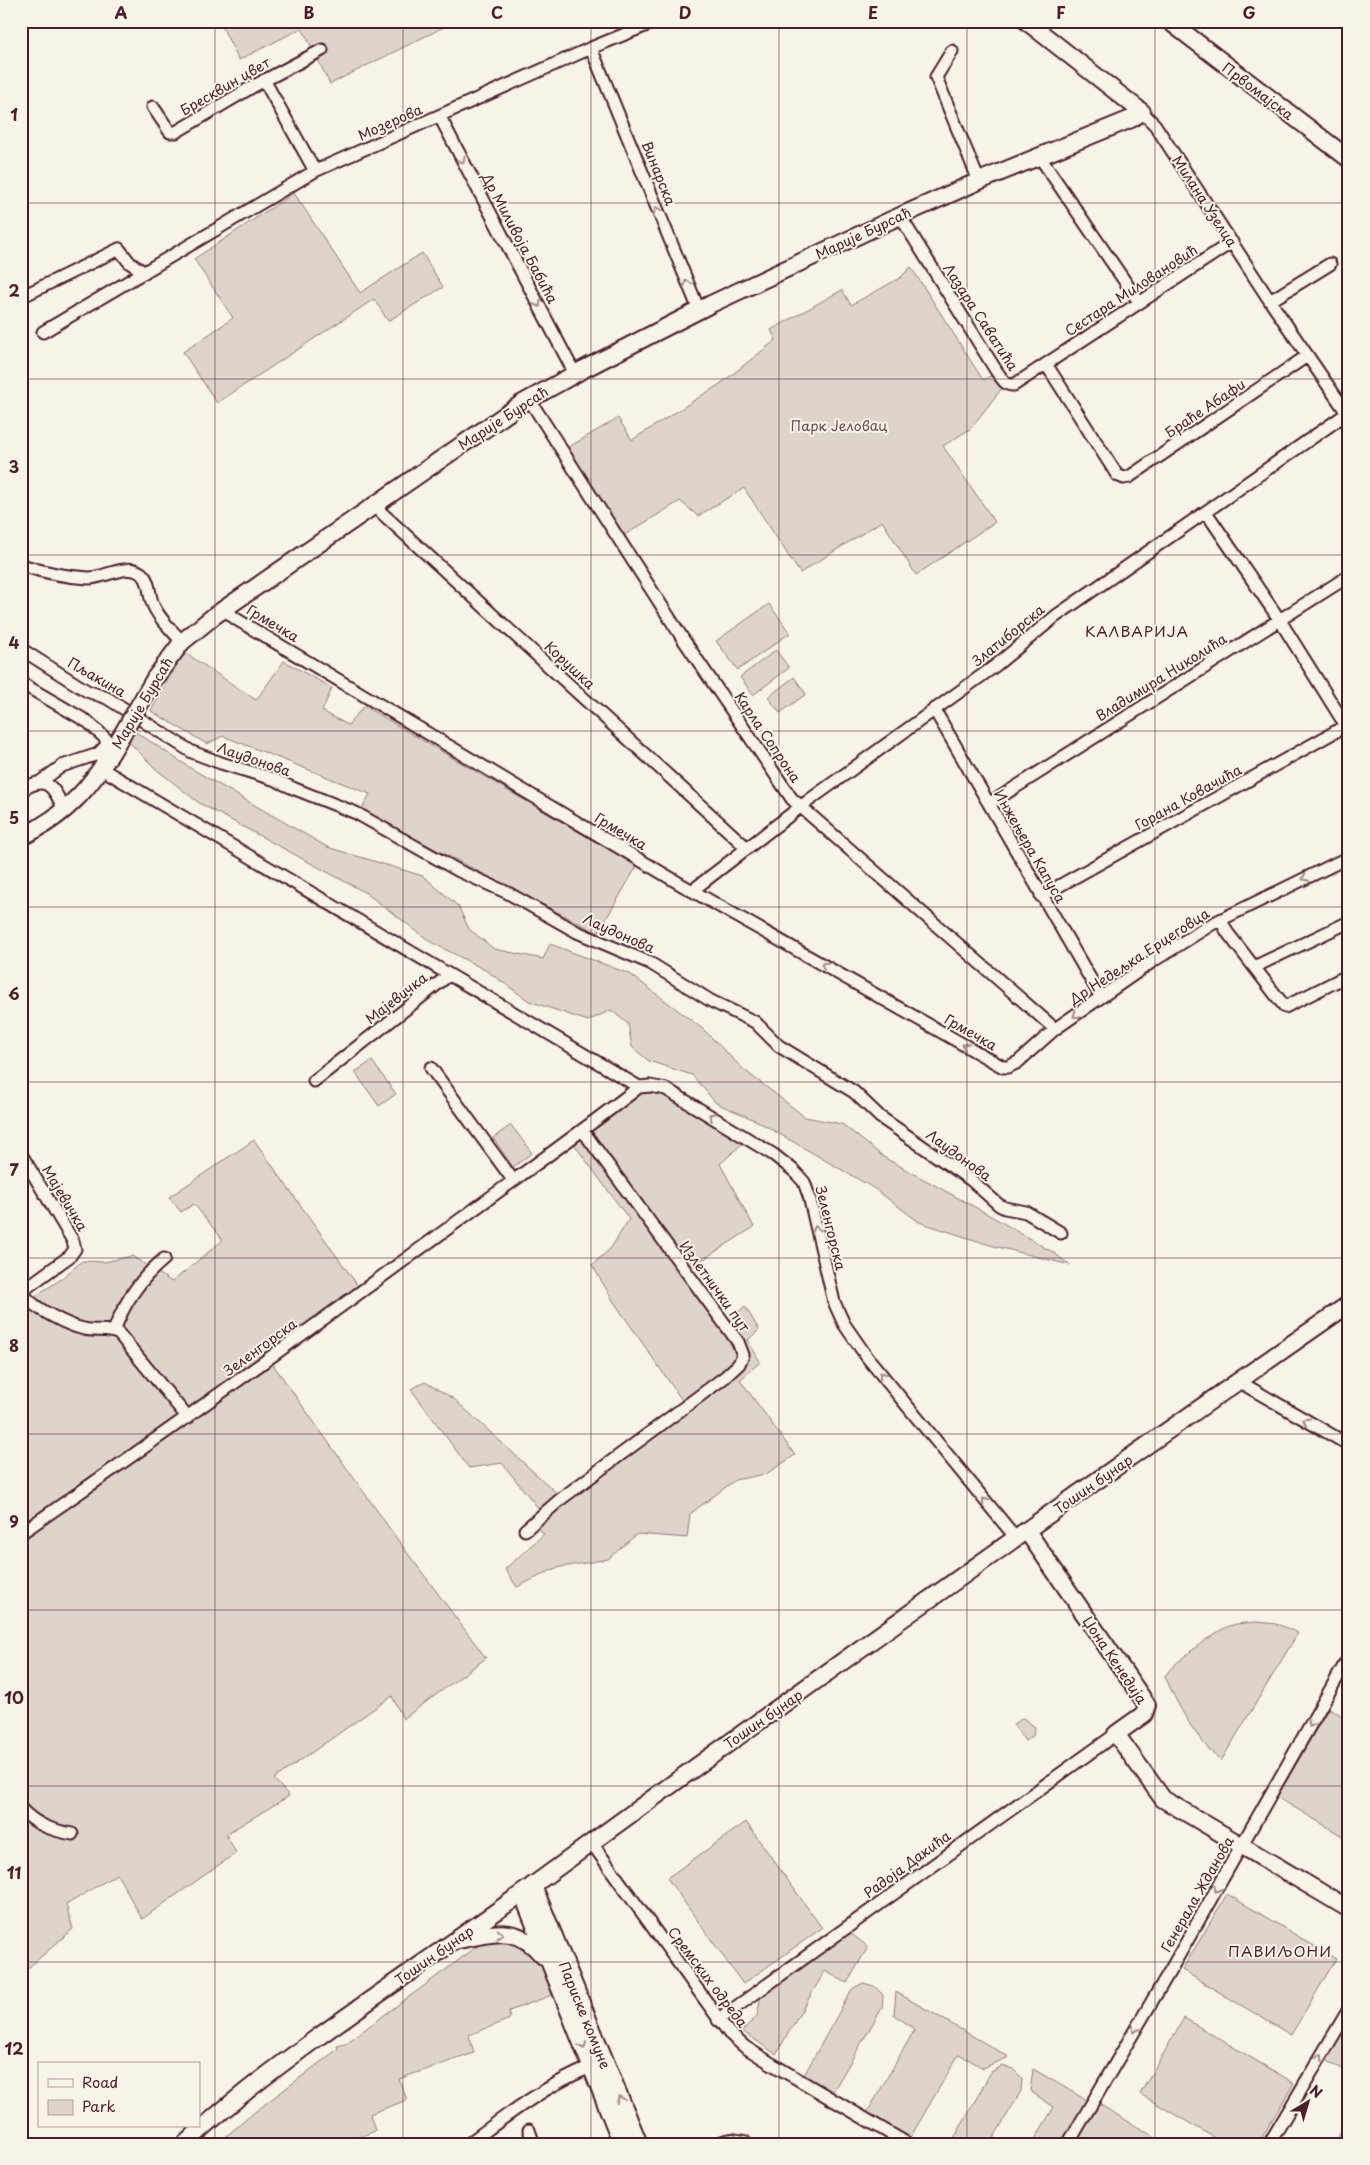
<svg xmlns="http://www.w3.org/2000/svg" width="1370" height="2165" viewBox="0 0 1370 2165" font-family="'Playpen Sans',sans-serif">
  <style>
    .green { fill: #ded4cc; stroke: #947a7c }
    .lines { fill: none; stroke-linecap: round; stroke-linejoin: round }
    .street-casing { stroke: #4a1f2b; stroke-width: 15 }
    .secondary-casing { stroke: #4a1f2b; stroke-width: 20 }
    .street { stroke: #f7f3e8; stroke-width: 11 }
    .secondary { stroke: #f7f3e8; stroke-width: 16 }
    .secondary-bridge-casing { stroke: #4a1f2b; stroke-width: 20; stroke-linecap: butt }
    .secondary-bridge { stroke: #f7f3e8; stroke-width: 16 }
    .oneway { stroke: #a0898a }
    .grid { fill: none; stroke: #4a1f2b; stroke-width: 1; stroke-opacity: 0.55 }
    .labels { text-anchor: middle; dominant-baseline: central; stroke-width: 4; stroke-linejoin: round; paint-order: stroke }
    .street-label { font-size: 14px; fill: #4a1f2b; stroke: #f7f3e8 }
    .park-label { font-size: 14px; fill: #6f4c53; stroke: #f7f3e8 }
    .neighbourhood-label { font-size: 15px; letter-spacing: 1px; fill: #4a1f2b; stroke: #f7f3e8 }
    .neatline { fill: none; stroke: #4a1f2b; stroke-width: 2 }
    .grid-label { font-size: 16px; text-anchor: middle; font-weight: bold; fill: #4a1f2b }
  </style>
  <rect width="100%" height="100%" fill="#f7f3e8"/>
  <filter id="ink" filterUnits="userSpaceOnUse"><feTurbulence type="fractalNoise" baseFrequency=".02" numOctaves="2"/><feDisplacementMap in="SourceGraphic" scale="10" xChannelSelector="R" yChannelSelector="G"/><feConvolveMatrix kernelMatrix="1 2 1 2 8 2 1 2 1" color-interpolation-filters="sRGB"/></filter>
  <g filter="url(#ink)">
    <path class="green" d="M219,21h237l-126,63 -28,-56 -63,32z
      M294,193l66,100 62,-40 21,34 -55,34 -14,-22 -157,104 -34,-51 50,-34 -39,-59z
      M911,267l72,113 14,-8 9,11 -36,46 -27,17 52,76 -79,53 -34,-54 -82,52 -56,-85 -46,28 -18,-15 -62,38 -56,-88 56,-33 14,22 88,-56 56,-44 -5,-10 71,-40 9,15 49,-27z
      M769,604l21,29 -52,37 -22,-29z
      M776,650l13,18 -36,27 -13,-18z
      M184,652l72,48 28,-39 48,27 -10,23 26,14 16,-19 273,160 -39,67 -237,-122 9,-17 -147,-58 -16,8 -56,-33z
      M794,677l12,17 -26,19 -12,-16z
      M136,732l56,37 135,78 96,29 35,30 11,23 25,20 49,10 7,-15 80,30 74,56 39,39 62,48 37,7 43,34 106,58 63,37 16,12 -80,-20 -71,-23 -44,-33 -118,-68 -41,-18 -24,-28 -43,-14 -17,-14 -4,-23 -17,-14 -23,11 -59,-20 -42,-30 -56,-29 -65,-49 -167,-90 -43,-34 -27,-27z
      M372,1061l24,33 -17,12 -24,-34z
      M650,1086l85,45 8,12 -23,21 34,63 -66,42 40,53 17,-16 14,24 -11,10 12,22 -20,18 55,75 -29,19 -31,6 -45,34 -3,24 -50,-4 -29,25 -52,9 -39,19 -12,-18 39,-35 -12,-11 10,-10 -40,-50 -33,5 -58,-79 14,-7 29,17 108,99 124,-92 -72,-104 -22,-37 19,-17 18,-29 -58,-79z
      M511,1125l21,28 -19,14 -20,-29z
      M254,1140l104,146 -91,70 133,187 86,115 -83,61 -11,-23 -118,83 15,17 -63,38 10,19 -94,66 -25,-45 -51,31 7,24 -52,45v-669l39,-25 22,-19 22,1 28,-6 40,26 51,-42 -29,-36 -13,8 -12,-15z
      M1256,1622l21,2 21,9 -77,128c-24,-20 -44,-56 -56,-85 8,-13 49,-44 64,-50 8,-3 19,-3 27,-4z
      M1329,1708l20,12v120l-72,-43z
      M1023,1718l12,9 -2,9 -8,5 -12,-17z
      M746,1822l76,106 -79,56 -76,-106z
      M1227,1894l109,65 -45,76 -109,-65z
      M505,1926l25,4 22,65 -43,16 1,8 -41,16 5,18 -75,26 8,21 -37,14 5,17 -32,13h-126l39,-33 82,-62 -1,-3 8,-2z
      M848,1931l20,16 -21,36 -22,-12 -49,83 -34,-23 15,-15 4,-21z
      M863,1983l11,3 9,9 -1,13 -50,85 -29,-16 49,-88z
      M896,1992l113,65 -26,11 -24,-14 -49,84 -43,-25 48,-84 -21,-14z
      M1184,2018l110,65 -36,61h-33l-85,-50z
      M1349,2020v53l-23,-13z
      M1002,2066l11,3 9,9 -1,13 -31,53h-39l40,-72z
      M1033,2069l55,32 -25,43h-31l22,-37 -24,-16z
      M1099,2104l67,40h-55l-7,-5 -3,5h-26z
      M1347,2121l2,23h-15z"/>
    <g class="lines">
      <defs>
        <path id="street" d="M591,48l108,262
          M952,51l-16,26 43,104
          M264,80l51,91
          M153,107l17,25h6l76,-45 70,-37
          M1142,112l13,13 115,176 79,115
          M440,117l135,257
          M1039,156l100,146
          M900,216l97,156c5,6 8,14 17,13l218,-143
          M21,297l98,-48 11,14 15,10
          M1270,301l60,-37
          M43,332l272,-161 276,-123 66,-27
          M1046,364l66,103 5,8 7,3 5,-1 178,-121
          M529,399l154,240 109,160 263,230
          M373,505l374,343
          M1206,512l73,107 67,107
          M21,565c22,7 46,12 68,13 17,0 41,-18 55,-2 6,7 5,18 8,26 5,15 20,28 30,40
          M224,609l12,10 446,266 321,182h5l10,-5 37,-33 98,-68 59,-37 137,-67
          M21,649l66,42 20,7 85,54 29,11 52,16 22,10 61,24 103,58 49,22 69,39 73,31 61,38 44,21 24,24 75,46 26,25 91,63 28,25 6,3 21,4 35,21
          M21,683l67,39 18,17v7l-8,8 -36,12 -22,16
          M934,709l167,288
          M102,769l537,318
          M21,791c25,-18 33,-4 43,19
          M989,804l360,-228
          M693,890l115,-89 187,-135 61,-50 293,-204
          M1041,896l308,-172
          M1221,920l6,12 58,75 64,-32
          M1254,967l95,-45
          M431,1068l82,112
          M314,1081l135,-106
          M21,1154l52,87 2,8 -5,7 -44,32 -1,8c10,13 44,30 59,33 12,3 24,-1 35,5l69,84
          M114,1331c10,-29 26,-52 50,-72
          M1238,1381l111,64
          M525,1530l37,-32 163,-121 14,-13 4,-9 -5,-13 -155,-211
          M21,1533c166,-114 329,-233 492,-352 42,-31 84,-61 126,-94l11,-1 16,3 108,66 19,15 11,12 5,14 25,106 10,22 23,33 149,181
          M21,1809c15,16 30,21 51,25
          M591,1842l138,191 16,14 27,17 136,80
          M718,2020l398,-286
          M529,2130l5,14
          M468,2144c39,-29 78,-59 123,-77
          M1068,2144l103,-175 178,-312
          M1269,2144l80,-135"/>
        <path id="secondary" d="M1169,21l180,138
          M155,678l27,-36 32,-26 307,-212 63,-35 127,-65 178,-83 90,-40 152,-62 11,-7 -116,-91
          M21,837c48,-22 74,-55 99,-99
          M1027,1531l120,174 -3,9 -28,20 47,65 186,110
          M533,1885l106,259
          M522,1893l100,251
          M459,1940c36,-7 58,-16 84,16
          M185,2144c40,-38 84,-71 129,-104 72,-52 146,-102 218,-154 270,-197 542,-391 817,-582
          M723,2144l9,-2 12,2"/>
      </defs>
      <use href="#street" class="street-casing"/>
      <use href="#secondary" class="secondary-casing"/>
      <use href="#street" class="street"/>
      <use href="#secondary" class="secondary"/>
      <defs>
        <path id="secondary-bridge" d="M120,738l35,-60"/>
      </defs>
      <use href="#secondary-bridge" class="secondary-bridge-casing"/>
      <use href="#secondary-bridge" class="secondary-bridge"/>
    </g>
    <defs><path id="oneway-chevron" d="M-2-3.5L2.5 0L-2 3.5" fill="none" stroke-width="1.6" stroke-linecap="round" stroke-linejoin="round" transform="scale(1.25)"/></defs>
    <g class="oneway">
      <use href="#oneway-chevron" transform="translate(462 160) rotate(62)"/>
      <use href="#oneway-chevron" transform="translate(657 210) rotate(-112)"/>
      <use href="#oneway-chevron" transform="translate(687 283) rotate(-112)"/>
      <use href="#oneway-chevron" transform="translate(538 304) rotate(62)"/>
      <use href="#oneway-chevron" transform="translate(1305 878) rotate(154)"/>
      <use href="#oneway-chevron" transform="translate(824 965) rotate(-150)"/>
      <use href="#oneway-chevron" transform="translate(1076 1015) rotate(145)"/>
      <use href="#oneway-chevron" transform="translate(965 1046) rotate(-150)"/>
      <use href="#oneway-chevron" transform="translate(712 1116) rotate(-148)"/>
      <use href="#oneway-chevron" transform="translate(816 1229) rotate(-103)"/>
      <use href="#oneway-chevron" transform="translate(882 1375) rotate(-129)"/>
      <use href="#oneway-chevron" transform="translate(1306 1421) rotate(-150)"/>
      <use href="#oneway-chevron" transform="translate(985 1501) rotate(-129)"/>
      <use href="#oneway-chevron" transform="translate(1311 1724) rotate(120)"/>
      <use href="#oneway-chevron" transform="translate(1217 1889) rotate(120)"/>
      <use href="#oneway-chevron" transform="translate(500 1934) rotate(1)"/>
      <use href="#oneway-chevron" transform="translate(1135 2029) rotate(120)"/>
      <use href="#oneway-chevron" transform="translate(583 2046) rotate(68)"/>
      <use href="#oneway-chevron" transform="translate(1320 2057) rotate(-60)"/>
      <use href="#oneway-chevron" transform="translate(620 2099) rotate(-113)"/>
    </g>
  </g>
  <path class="grid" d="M215,21v2123M403,21v2123M591,21v2123M779,21v2123M967,21v2123M1155,21v2123M21,203h1328M21,379h1328M21,555h1328M21,731h1328M21,907h1328M21,1082h1328M21,1258h1328M21,1434h1328M21,1610h1328M21,1786h1328M21,1962h1328"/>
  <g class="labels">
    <g class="street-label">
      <text transform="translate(225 86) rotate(-30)">Бресквин цвет</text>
      <text transform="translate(1258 91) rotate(37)">Првомајска</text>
      <text transform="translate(390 122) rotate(-24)">Мозерова</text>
      <text transform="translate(659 173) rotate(68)">Винарска</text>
      <text transform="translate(1205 201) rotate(57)">Милана Узелца</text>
      <text transform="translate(863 233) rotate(-25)">Марије Бурсаћ</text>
      <text transform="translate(520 238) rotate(62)">Др Миливоја Бабића</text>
      <text transform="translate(1131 290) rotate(-33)">Сестара Миловановић</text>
      <text transform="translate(981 317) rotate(57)">Лазара Саватића</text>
      <text transform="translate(1205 408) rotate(-34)">Браће Абафи</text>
      <text transform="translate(503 418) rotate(-33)">Марије Бурсаћ</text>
      <text transform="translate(273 623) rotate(31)">Грмечка</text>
      <text transform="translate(1008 635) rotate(-39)">Златиборска</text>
      <text transform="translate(570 665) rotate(43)">Корушка</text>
      <text transform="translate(97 677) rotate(30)">Пљакина</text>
      <text transform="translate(1161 677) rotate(-32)">Владимира Николића</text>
      <text transform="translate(142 703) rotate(-59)">Марије Бурсаћ</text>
      <text transform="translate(768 737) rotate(56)">Карла Сопрона</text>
      <text transform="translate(254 759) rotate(19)">Лаудонова</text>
      <text transform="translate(1188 797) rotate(-29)">Горана Ковачића</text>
      <text transform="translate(621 831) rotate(31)">Грмечка</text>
      <text transform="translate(1030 846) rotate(60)">Инжењера Капуса</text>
      <text transform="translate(619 933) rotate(24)">Лаудонова</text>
      <text transform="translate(1139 956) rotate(-33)">Др Недељка Ерцеговца</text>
      <text transform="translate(396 998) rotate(-38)">Мајевичка</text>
      <text transform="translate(971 1032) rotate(30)">Грмечка</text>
      <text transform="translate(959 1155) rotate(36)">Лаудонова</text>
      <text transform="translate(65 1198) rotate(59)">Мајевичка</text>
      <text transform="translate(831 1228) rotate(76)">Зеленгорска</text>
      <text transform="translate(715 1286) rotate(54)">Излетнички пут</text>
      <text transform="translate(260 1347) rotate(-36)">Зеленгорска</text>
      <text transform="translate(1093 1484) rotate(-35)">Тошин бунар</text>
      <text transform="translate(1115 1660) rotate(56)">Џона Кенедија</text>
      <text transform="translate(763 1719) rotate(-35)">Тошин бунар</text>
      <text transform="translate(907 1864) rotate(-36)">Радоја Дакића</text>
      <text transform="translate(1197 1894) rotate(-60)">Генерала Жданова</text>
      <text transform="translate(434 1955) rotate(-35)">Тошин бунар</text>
      <text transform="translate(708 1977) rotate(53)">Сремских одреда</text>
      <text transform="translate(585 2015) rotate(68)">Париске комуне</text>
    </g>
    <g class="park-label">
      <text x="839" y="425">Парк Јеловац</text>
    </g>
    <g class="neighbourhood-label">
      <text x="1137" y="630">КАЛВАРИЈА</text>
      <text x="1280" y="1950">ПАВИЉОНИ</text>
    </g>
  </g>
  <rect width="1370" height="2165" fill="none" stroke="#f7f3e8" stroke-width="55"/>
  <rect x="38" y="2062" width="162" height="65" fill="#f7f3e8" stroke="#b29e9c"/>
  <rect x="48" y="2079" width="25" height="8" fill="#f7f3e8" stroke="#b29e9c"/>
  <text x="82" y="2088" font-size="15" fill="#4a1f2b">Road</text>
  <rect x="48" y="2100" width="25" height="15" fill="#ded4cc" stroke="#b29e9c"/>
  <text x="82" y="2112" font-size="15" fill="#4a1f2b">Park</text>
  <g transform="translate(1308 2102) rotate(38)" stroke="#f7f3e8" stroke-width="4" paint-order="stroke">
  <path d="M0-4L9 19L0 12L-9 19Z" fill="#4a1f2b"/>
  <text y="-8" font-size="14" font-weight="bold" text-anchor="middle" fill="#4a1f2b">N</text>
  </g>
  <rect x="28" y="28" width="1314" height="2110" class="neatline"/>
  <g class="grid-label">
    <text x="121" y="19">A</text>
    <text x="309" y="19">B</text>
    <text x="497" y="19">C</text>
    <text x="685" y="19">D</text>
    <text x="873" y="19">E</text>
    <text x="1061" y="19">F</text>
    <text x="1249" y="19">G</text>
    <text x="14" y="121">1</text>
    <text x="14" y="297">2</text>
    <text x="14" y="473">3</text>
    <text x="14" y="649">4</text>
    <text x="14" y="824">5</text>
    <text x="14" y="1000">6</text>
    <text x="14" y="1176">7</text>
    <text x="14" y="1352">8</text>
    <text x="14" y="1528">9</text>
    <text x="14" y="1704">10</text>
    <text x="14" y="1879">11</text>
    <text x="14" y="2055">12</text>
  </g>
</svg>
